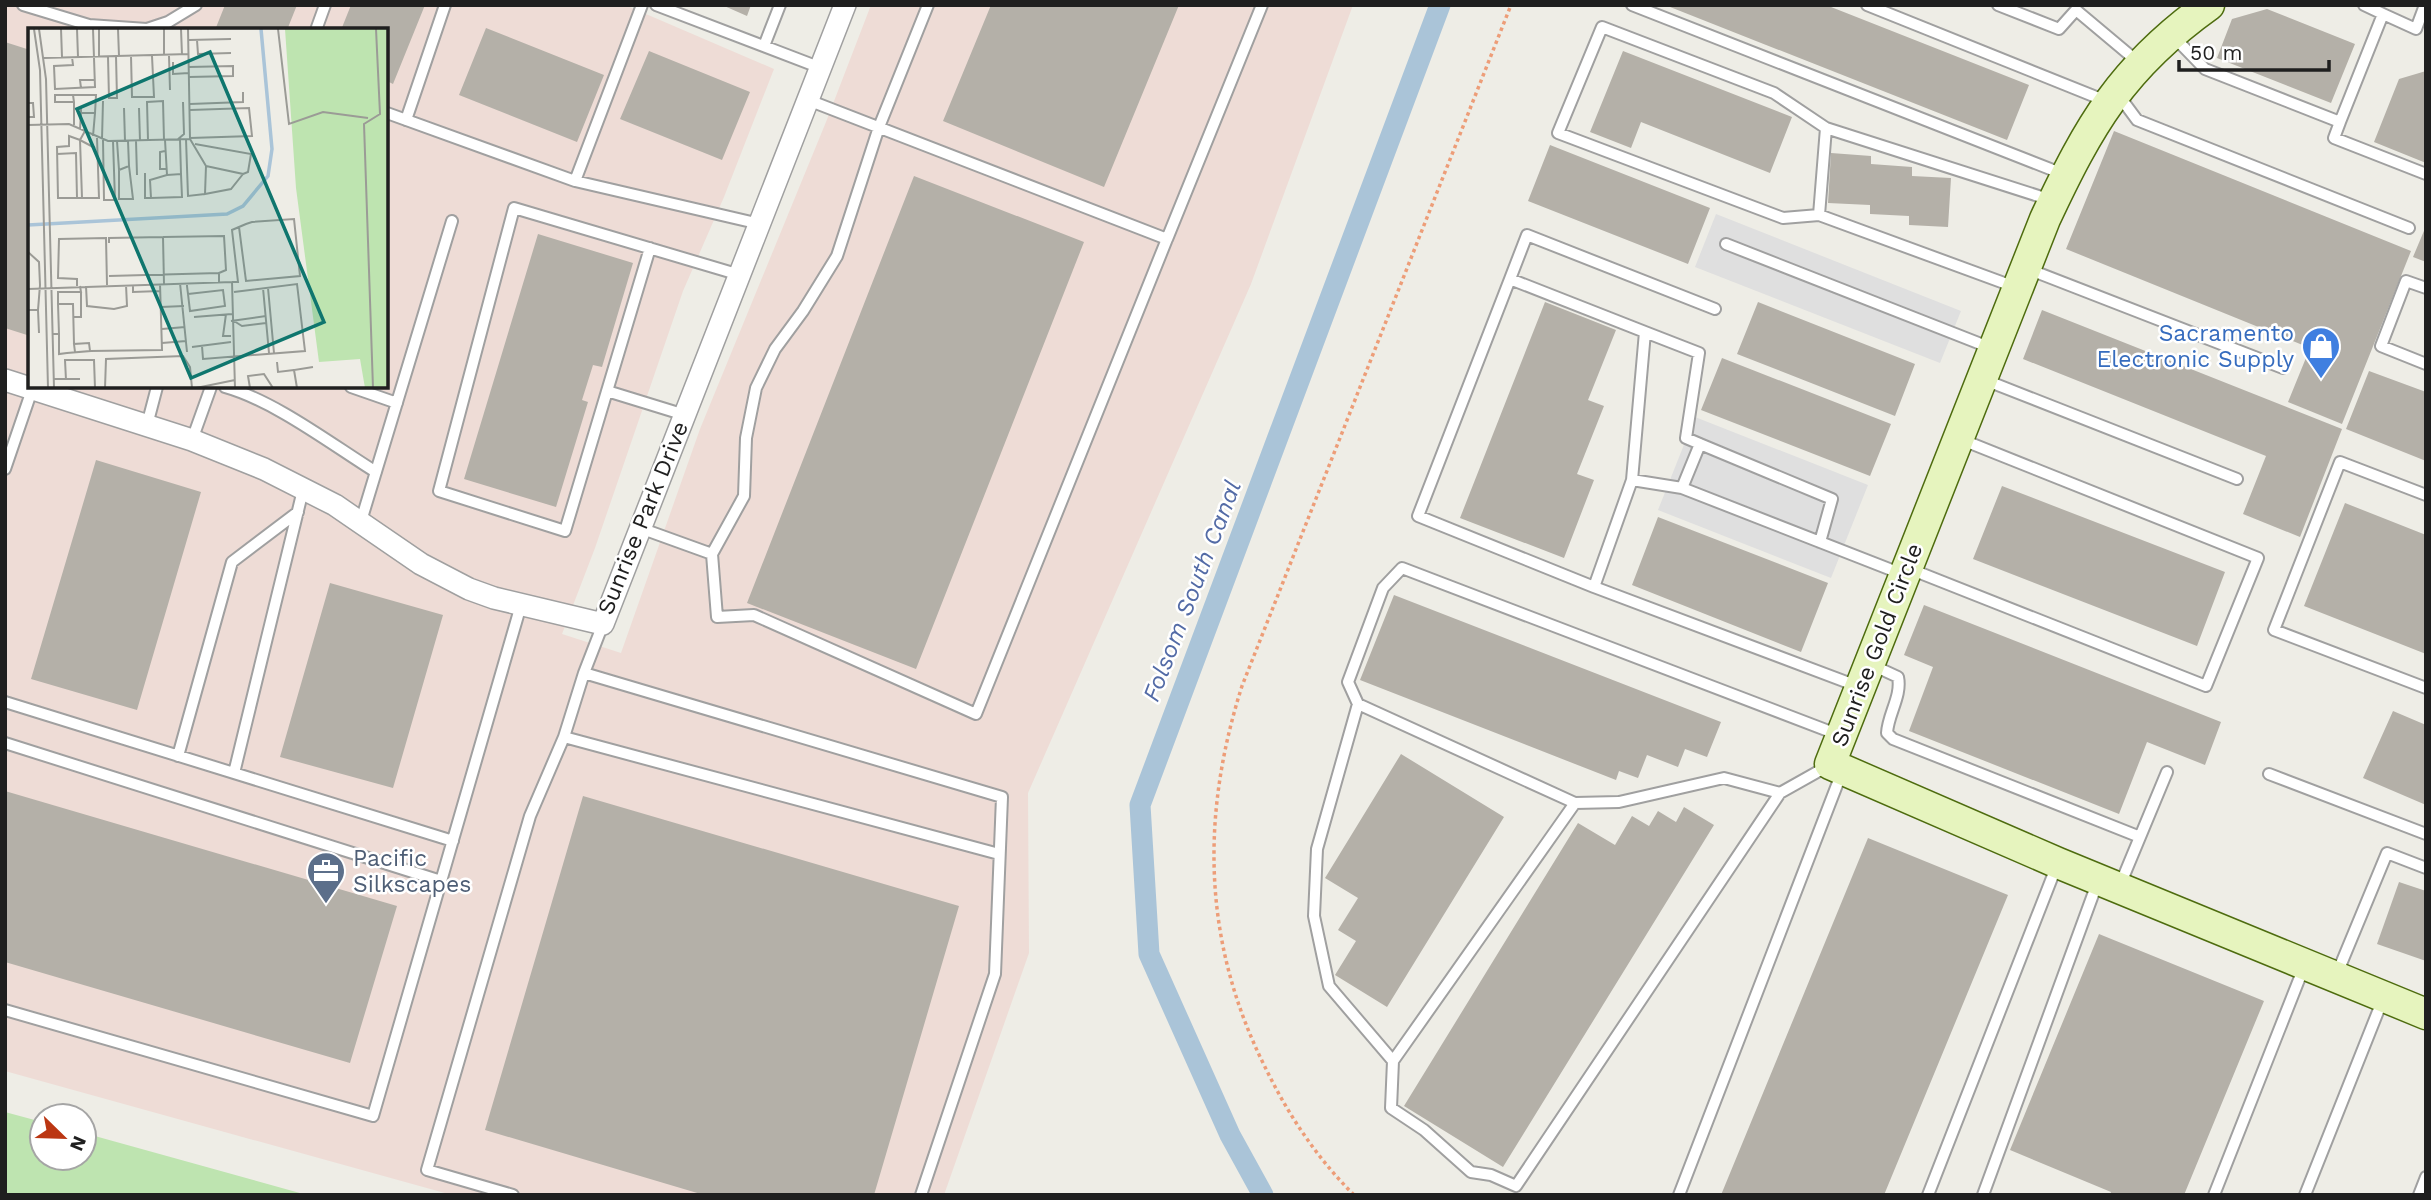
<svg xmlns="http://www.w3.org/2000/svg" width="2431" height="1200" viewBox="0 0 2431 1200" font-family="'Work Sans',sans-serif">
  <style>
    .commercial { fill: #eedcd6; fill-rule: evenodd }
    .grass { fill: #bee4b0 }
    .parking { fill: #dfdfdf }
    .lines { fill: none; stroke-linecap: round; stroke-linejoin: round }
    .canal { stroke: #aac4d8; stroke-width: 21 }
    .building { fill: #b4b0a8 }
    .lane-casing { stroke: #a0a0a0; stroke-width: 14 }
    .street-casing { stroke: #a0a0a0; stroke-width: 24 }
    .secondary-casing { stroke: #4e6c0f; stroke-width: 33 }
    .path { stroke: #ed9d78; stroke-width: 3.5; stroke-dasharray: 3.5 3.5; stroke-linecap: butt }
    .lane { stroke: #fff; stroke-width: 10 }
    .street { stroke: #fff; stroke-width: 21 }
    .secondary { stroke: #e6f4be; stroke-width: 30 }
    .labels { text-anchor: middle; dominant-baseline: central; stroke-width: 5; stroke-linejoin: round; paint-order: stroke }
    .shop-label { font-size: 23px; fill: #366cbe; stroke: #fff; text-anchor: end }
    .street-label { font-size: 23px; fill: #1f1f1f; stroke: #fff }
    .service-label { font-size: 23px; fill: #4e5e75; stroke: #fff; text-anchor: start }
    .water-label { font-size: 24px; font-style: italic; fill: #536ba6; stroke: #fff }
    .inset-river { fill: none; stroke: #aac4d8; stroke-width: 3.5 }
    .inset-road { fill: none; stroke: #9b9b96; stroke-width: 2 }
    .view { fill: #0f766e; fill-opacity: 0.15; stroke: #0f766e; stroke-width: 3.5 }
    .inset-edge { fill: none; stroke: #1f1f1f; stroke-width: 3.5 }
  </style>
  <rect width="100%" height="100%" fill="#eeede6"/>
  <path class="commercial" d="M5,5h620l149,64 -50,128 -41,94 -88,257 -33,86 59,19 79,-224 126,-307 45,-117h482l-102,279 -223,509 1,160 -85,242h-492l-447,-124zM30,30h357v357h-357z"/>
  <path class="grass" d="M5,1112l37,10v36h42v-25l223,62h-302z"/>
  <path class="parking" d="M1716,214l245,97 -21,52 -245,-96z
    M1695,417l173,68 -37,93 -173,-68z"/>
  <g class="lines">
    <path class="canal" d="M1263,1195l-33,-60 -81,-181 -9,-149 300,-800"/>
  </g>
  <path class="building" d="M225,5h72l-10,25h-72z
    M351,5h74l-32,79 -6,-3v-51h-46z
    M722,5h29l-4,11z
    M991,5h188l-75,182 -161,-66z
    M1665,5h161l203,80 -22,55z
    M2267,9l88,35 -24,59 -114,-45 15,-39z
    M486,28l118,47 -27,67 -118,-47z
    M5,42l25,8v278l-3,7 -22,-7z
    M649,51l101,41 -28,68 -102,-41z
    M1623,51l169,66 -22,56 -129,-51 -10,26 -41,-16z
    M2426,71v92l-52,-21 25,-63z
    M2114,131l297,120 -69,173 -54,-22 22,-54 -244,-99z
    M1550,145l160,63 -22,56 -160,-63z
    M1831,153l40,3v8l41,3v9l39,2 -3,49 -39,-2v-9l-39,-2v-9l-42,-2z
    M914,176l170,66 -168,427 -169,-66z
    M2426,226v36l-13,-5z
    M538,234l95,29 -31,104 -9,-2 -11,35 6,2 -32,105 -92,-28z
    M1545,302l71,28 -28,70 16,6 -27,68 17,6 -30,78 -104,-40z
    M1758,302l157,62 -20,52 -158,-62z
    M2042,310l300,119 -42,108 -57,-23 23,-58 -243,-97z
    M1722,358l169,66 -21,52 -169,-66z
    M2369,371l57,21v69l-80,-32z
    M96,460l105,32 -64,218 -106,-31z
    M2002,486l223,86 -28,74 -224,-87z
    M2345,503l81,32v119l-122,-48z
    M1658,517l170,66 -27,69 -169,-67z
    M330,583l113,32 -50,173 -113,-31z
    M1394,595l327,127 -14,35 -22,-8 -7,18 -31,-12 -9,23 -19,-7 -3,9 -256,-100z
    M1924,605l297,117 -16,43 -58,-23 -28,72 -210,-83 24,-64 -29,-12z
    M2393,711l33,14v80l-63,-27z
    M1401,754l103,63 -117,190 -52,-32 21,-34 -18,-11 20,-32 -33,-20z
    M5,791l392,115 -47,157 -345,-101z
    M583,796l376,110 -85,289h-170l-219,-65z
    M1684,807l30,18 -211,342 -99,-61 174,-283 37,22 17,-29 17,10 9,-15 18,11z
    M1868,838l140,57 -124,300h-163z
    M2399,882l27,9v70l-49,-17z
    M2099,934l165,67 -80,194h-74l1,-3 -101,-42z"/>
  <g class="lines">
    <defs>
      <path id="lane" d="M23,5l66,20 58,4 21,-7 28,-17
        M656,5l165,63
        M1632,5l431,169
        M1867,5l239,96
        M1998,5l61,24 17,-19 62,52
        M2383,14l33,15 9,-24
        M316,30l9,-25
        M2173,36l32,33 135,53 43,-108 -19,-9
        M764,46l16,-41
        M2117,93l20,27 272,108
        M808,100l359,139 95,-234
        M387,113l188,68 185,43
        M406,120l39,-115
        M2340,122l-6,16 92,36
        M575,181l67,-176
        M1819,215l-36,3 -225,-85 44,-106 172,66 52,35
        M1726,244l265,104
        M650,248l-85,283 -126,-40 75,-283c75,22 150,45 226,67
        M2028,269l255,99
        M1510,279l17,-44 188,74
        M2015,287l-196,-72 7,-87 225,72
        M2426,288l-20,-7 -25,65 45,18
        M1645,332l54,21 -13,85 14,6
        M1985,380l252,99
        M225,387c50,14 106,57 151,85
        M351,387l46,16
        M607,391l78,24
        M147,425l10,-38
        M192,440l19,-53
        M5,469l28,-82
        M1632,480l-38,107 -176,-71 92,-237 135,53 -13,148 50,8 220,86
        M1682,488l18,-44 132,55 -12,43
        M2426,495l-86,-33 -66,168 152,58
        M361,521l91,-300
        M640,528l72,26 5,63 37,-2 222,99 191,-475
        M712,554l32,-58 2,-58 10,-50 19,-39 28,-38 34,-55 42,-129 49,-122
        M1910,569l296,117 52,-128 -298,-119
        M1594,587l263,99
        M603,624l-19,49 418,124 -7,177 -74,221
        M1872,665l26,12c4,19 -10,37 -11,56l6,6 247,98
        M5,702l448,139
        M1358,704l-10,-22 35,-94 19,-20 437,167
        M564,737l20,-64
        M5,743l436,138
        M178,756l54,-194 66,-50
        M234,773l69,-283
        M2269,774l157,60
        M1575,803l-182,258 -64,-75 -15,-70 3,-67 41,-145 217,99 44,-1 105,-24 56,15 48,-27
        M2120,885l47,-113
        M2336,976l51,-123 39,15
        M5,1010l368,106 148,-511
        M1393,1061l-2,47 33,22 47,42 20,3 25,11 264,-393
        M513,1195l-86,-25 103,-354 34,-79 435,117
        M1679,1195l163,-423
        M1928,1195l129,-330
        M1983,1195l115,-314
        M2214,1195l90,-228
        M2305,1195l78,-196
        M2419,1195l7,-18"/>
      <path id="street" d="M5,380l187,60 72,29 71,36 86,59 48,25 25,9 109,26 242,-619"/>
      <path id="secondary" d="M2209,5c-87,62 -120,120 -164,214l-215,545 228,99 368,151"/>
    </defs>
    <use href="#lane" class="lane-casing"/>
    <use href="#street" class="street-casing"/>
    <use href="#secondary" class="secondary-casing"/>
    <path class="path" d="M1354,1195c-37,-37 -65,-79 -88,-126 -63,-125 -66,-251 -24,-383l269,-681"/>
    <use href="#lane" class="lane"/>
    <use href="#street" class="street"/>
    <use href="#secondary" class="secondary"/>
  </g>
  <defs>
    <symbol id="shop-pin" viewBox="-11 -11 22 30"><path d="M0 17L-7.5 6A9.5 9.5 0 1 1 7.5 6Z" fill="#3f7fe0" stroke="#fff"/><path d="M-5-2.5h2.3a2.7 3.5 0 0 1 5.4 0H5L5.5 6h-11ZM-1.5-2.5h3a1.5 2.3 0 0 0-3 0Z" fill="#fff"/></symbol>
    <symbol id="office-pin" viewBox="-11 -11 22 30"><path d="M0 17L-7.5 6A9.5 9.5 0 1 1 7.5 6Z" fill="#5c6f8a" stroke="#fff"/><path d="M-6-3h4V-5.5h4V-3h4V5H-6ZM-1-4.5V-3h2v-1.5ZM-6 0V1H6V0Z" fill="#fff"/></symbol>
  </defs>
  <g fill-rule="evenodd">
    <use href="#shop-pin" x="2299" y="324" width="44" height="60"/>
    <use href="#office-pin" x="304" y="849" width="44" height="60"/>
  </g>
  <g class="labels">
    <g class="shop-label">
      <text x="2294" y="333">Sacramento<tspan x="2294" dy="26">Electronic Supply</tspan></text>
    </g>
    <g class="street-label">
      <text transform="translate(643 518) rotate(-68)">Sunrise Park Drive</text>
      <text transform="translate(1877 645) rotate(-69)">Sunrise Gold Circle</text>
    </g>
    <g class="service-label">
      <text x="353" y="858">Pacific<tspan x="353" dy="26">Silkscapes</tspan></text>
    </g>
    <g class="water-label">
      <text transform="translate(1192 591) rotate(-69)">Folsom South Canal</text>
    </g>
  </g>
  <g transform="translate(28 28)">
    <rect width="360" height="360" fill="#eeede6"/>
    <path d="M257,1h103v359h-23l-5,-29 -41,3 -23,-174z" fill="#bee4b0"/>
    <path class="inset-river" d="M0,197l199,-11 16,-8 25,-30 4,-27 -11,-120"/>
    <path class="inset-road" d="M6,1l6,41 8,318M11,1l7,50 8,309M33,1l1,28M49,1l1,28M71,1v28M90,1l1,27M136,1v27M153,1l1,26M250,1l11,95 34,-12 45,6M161,12l42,-1M169,12l1,14 33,-1M103,28l1,41h22l-2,-41M141,28l1,34M44,29l1,8 -19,1 1,23 40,-2 -2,-58M80,29l1,41h8l-1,-42M16,30l145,-4M145,34v12l16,-1M161,39l44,-1v10l-44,1M53,60l-1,-8h14M45,67h23l-1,18M46,74h-19v-7h18l1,7v7M0,75h5l1,14h-6M162,76l53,-2v-10M96,80l1,33M111,80l1,33M0,97l41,-1 39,17 82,-2 -2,-110M46,97v-16h7v4M52,101l1,-16h14l-2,23M57,103l-5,9 -11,-4v10l-12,1 1,51h41l-2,-60M162,110l62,-2 -3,-28 -59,2M74,111l1,-38M158,111l2,57 17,-2M162,111l16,27 -1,28 26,-5 12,-15 -37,-8M75,112l1,60h11l-2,-59M120,112l-1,-38 16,-1 1,39M137,112l2,35 -17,5 1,18 31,-1 -1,-23 -14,1M149,112l7,-6 -1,-32M152,112l1,34M89,113l2,29 10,-4 -1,-25M108,113l1,34M167,116l56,10 -3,18 -5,2M137,123l-5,1v17h6M29,126l19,-1 1,45M91,142v29h14l-4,-33M117,145v25h6M54,170l-2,-58 15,8M135,209l61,-1 2,34 -7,3v9M81,215v-5l54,-1 1,47M0,224l11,10 1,23 -2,25h-10M81,248l110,-3M204,254h6l-6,-52 14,-6 6,-2 42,-3 6,57 -54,5 -7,-54M152,255l7,69M159,255v3l1,8 2,17 35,-5 -2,-16 -35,4M105,257v7l27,-1M49,258v-7l-19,-1 1,-39 47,-1 1,47M58,258l1,20 27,3 13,-3 -1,-21M235,260l6,65M240,260l6,65M0,261l204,-7 3,106M30,276v-12h23l-1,-6M133,279l23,-1M10,282l1,23M198,286l-3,22h8M46,289h7v-25M166,289l38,-3M203,293l35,-5M206,293l8,5 24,-3M134,301l23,-2M24,306h7v20l8,-1 23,-2 -1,-8 -15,1 1,8M31,306l-1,-30h15l1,40M134,315l24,-2M174,318l1,13 102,-8 -8,-67 -63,8M164,319l39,-5M62,323l72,-1 -2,-66M249,334l1,10 16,-2M26,351h26M38,352l-1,-20h29l1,28M77,360l1,-29 77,-3 7,11 2,21M168,360l39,-8M222,360l-2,-12 16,-2 9,14M269,360l-3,-18 19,-3M345,360l-9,-264 16,-10 -4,-85"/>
    <path class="view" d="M182,24l114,270 -133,56 -114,-269z"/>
    <rect width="360" height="360" class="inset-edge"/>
  </g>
  <rect width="2431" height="1200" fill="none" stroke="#1f1f1f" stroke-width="14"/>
  <g transform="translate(63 1137) rotate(113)"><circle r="33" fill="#ffffff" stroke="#a5a5a5" stroke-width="2"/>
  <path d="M0-5L12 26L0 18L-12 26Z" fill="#bb3612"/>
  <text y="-10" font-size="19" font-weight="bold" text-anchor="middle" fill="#1f1f1f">N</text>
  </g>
  <path d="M2179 60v10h150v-10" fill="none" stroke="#1f1f1f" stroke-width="3.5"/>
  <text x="2190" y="60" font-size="21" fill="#1f1f1f" stroke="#ffffff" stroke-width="5" paint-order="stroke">50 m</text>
</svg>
